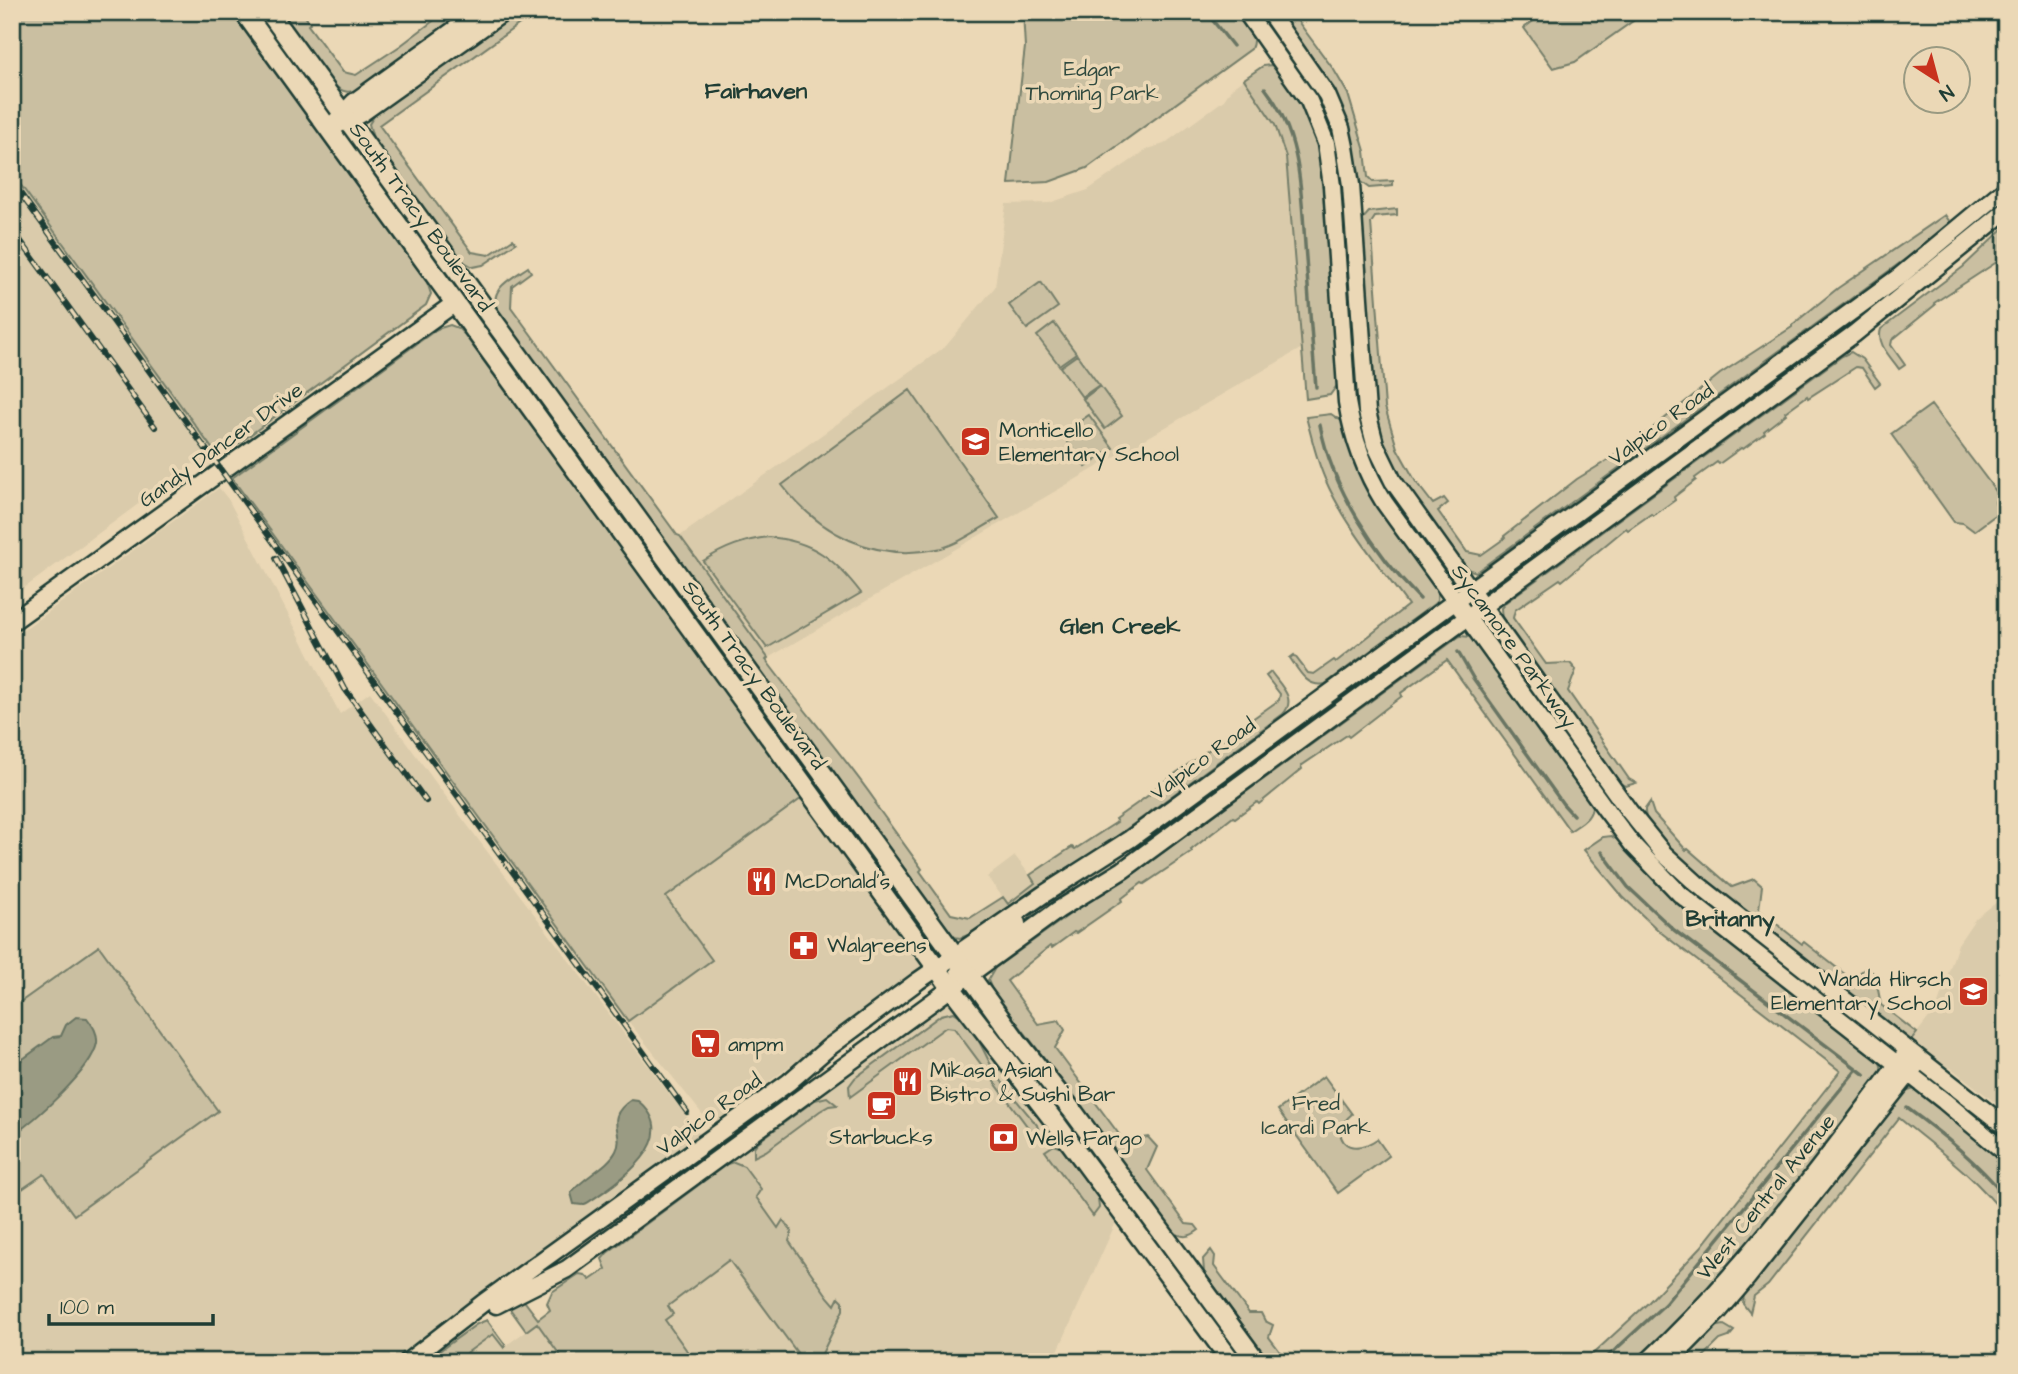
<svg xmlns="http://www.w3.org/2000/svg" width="2018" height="1374" viewBox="0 0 2018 1374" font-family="'Architects Daughter',sans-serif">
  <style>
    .built { fill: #dacbab }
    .green { fill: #cabfa1; stroke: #747e6a; stroke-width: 2 }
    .water { fill: #9a9b83; stroke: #697563; stroke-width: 2 }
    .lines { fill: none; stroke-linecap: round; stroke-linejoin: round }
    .stream { stroke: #697563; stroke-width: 3.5 }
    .secondary-casing { stroke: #1f3d34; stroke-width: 21 }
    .primary-casing { stroke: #1f3d34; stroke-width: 23 }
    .secondary { stroke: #ebd8b6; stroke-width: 16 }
    .primary { stroke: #ebd8b6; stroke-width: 18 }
    .rail-casing { stroke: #1f3d34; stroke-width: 6 }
    .rail { stroke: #ebd8b6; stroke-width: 3.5; stroke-dasharray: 10; stroke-linecap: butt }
    .labels { text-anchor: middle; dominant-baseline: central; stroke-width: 7; stroke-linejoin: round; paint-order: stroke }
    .park-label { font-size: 21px; fill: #304a3f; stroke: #ebd8b6 }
    .street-label { font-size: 21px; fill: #1f3d34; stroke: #ebd8b6 }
    .poi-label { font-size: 21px; fill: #1f3d34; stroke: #ebd8b6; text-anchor: start }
    .neighbourhood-label { font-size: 23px; font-weight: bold; fill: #1f3d34; stroke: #ebd8b6 }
  </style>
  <rect width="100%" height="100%" fill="#ebd8b6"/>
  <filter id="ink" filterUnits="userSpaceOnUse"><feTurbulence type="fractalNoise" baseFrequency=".0143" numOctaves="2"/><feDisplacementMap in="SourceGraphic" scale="14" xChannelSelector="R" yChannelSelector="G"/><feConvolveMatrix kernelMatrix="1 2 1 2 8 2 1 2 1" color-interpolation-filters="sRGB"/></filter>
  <g filter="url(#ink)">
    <path class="built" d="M1244,79l31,46 11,32 16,191 -534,310 -88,-122 266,-190 49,-59 11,-83 43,-1 39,-13 60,-41 16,-5 60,-44 8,-12z
      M12,173l207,285 -19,13 -6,-8 -182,134z
      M219,488l9,11 112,215 30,-22 71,98 259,345 -309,227h-379v-166l32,-23 30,42 24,-269 -86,62v-370z
      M807,794l120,170 -216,161 -83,-104 82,-60 -44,-64z
      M1015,856l21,27 -28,21 -21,-27z
      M2006,895v216l-55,-43 -15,-6 -26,-20 27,-35 21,-63 17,-25z
      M952,995l165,225 -64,142h-360l-85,-117z
      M537,1323l28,39h-111l39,-29 11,14z"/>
    <path class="green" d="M12,12h219l196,270 4,12 -5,11 -207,153 -207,-285z
      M281,12h21l8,11 -2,2 35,47 13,3 44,-29 45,-34h22l-107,77c-11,5 -18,3 -26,-4z
      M515,12h21l-157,113 93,127 17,3 24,-16 3,4 -33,22 -10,2 -12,-7 -88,-122 -4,-14 9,-14z
      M1023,12h214c9,12 21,22 14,37l-164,119 -38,14 -40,2 16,-137z
      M1277,12h14l43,58 14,24 17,57 3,26 5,5 20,-1v5l-24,2 -11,-8 -5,-33 -21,-56z
      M1545,12h92l3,4 -65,46 -22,6 -29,-40z
      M1271,65l7,3 26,37 8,17 11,38 15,224 -8,11 -24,4 -20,-242 -11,-32 -31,-46 19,-13z
      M1397,209v6l-22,2 -4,6 14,184 12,41 19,34 17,22 11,-6 4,5 -10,8 29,41 14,3 24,-17 -1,-2 73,-57 26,-16 46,-32 71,-57 72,-47v-2l46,-37 107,-73 7,10 -476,347 -12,-4c-35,-49 -75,-95 -89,-154l-15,-192 9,-10z
      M2006,226v30l-72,47 1,2 -43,35 -1,5 14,20 -6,4c-8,-12 -23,-25 -18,-40l82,-62z
      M528,267l3,5 -19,14 -1,21 166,228 3,1 88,122 -2,2c37,50 75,92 110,142l-1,2 47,65 -2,2 31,43 19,4 33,-21 5,7 27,-21 -5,-8 42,-28 3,2 42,-27 -2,-3 41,-29 -1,-2 124,-88 1,-6 -14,-18 5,-4c10,14 26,27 12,42l-182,134 -44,26 -89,61 -8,3 -6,-1 -456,-626c-11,-22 14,-33 30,-44z
      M1041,282l17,25 -31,22 -18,-24z
      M1054,323l22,30 -17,12 -22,-29z
      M450,325l8,3 6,6 338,464 -136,99 46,63 -84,61 -396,-543 205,-149z
      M1818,346l3,4 -267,196 -1,-1 26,-26 222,-163z
      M1851,352l11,7 18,24 -5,4 -13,-19 -6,-1 -48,31 -1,-2 -22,16 1,2 -22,17 1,2 -22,16 -2,-1 -22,16 -2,-2 -22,16 1,2 -22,17 1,3 -22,16 -2,-2 -23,16 -2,-2 -64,53 -2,-2 -45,31 -2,8 33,46 24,-1 6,7 -8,21 61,88 7,4 -10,3 -7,-3 -117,-162 -1,-13 5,-6 336,-246z
      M1077,355l22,30 -17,12 -22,-30z
      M1100,386l22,30 -17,13 -22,-30z
      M910,390l89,128c-19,10 -41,27 -62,31 -63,13 -117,-15 -155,-64z
      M1931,405l67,89 -3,8 3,11 -24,18 -11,-8 -9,-1 -63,-88z
      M1331,414l12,8 7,26 17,39 71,102 -1,12 -3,3 -109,80c-18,4 -26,-13 -35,-26l4,-3 14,18 6,1 20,-14 2,2 72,-57c-29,-40 -63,-80 -83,-126 -9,-20 -13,-41 -19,-62z
      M1089,415l24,33 -27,19 -24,-33z
      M769,537c44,4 66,22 92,56l-94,55 -64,-87c22,-14 41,-21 66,-24z
      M1460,636l12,1 120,166c1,15 -11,20 -22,28l-123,-171 -46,33 1,3 -53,41 -2,-2 -46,31 1,3 -43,35 -2,-2 -22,16 -2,-1 -42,33 1,2 -48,32 -2,-1 -21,16 1,2 -46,32 -2,-1 -22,16 -2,-2 -43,35 31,43 21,-4 6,10 -10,18 69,93 24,-4 9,10 -10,23 39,54 9,1 4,5c-9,7 -17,9 -26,1l-79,-108 -102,-133 -4,-10 7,-12 82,-59 58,-36z
      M1250,759l1,2c-67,65 -149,115 -226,165l-2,-1 21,-22 68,-43z
      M1650,802l4,12 32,36 2,-1 44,38 22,-8 8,7 -3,24 43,34 2,-2 47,37 15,-11 9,6 6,31 36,28 -7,9 -207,-162c-16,-15 -60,-49 -58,-71z
      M1611,836l10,6 23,27 34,32 199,156c5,7 5,12 3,19 -78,99 -152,199 -243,286h-53l64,-59 53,-56 139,-176 -181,-140 -36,-34 -39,-47 19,-13z
      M99,946l119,165 -144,104 -30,-41 -32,22v-188z
      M954,1012c21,11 29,41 41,60 12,18 28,36 42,53l2,7 -3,6 -82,-110 -8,-1 -96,70 -1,-11 6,-8 86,-63z
      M1324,1076l28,38c-25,20 -5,46 25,25l12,17 -51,37 -60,-83z
      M1914,1089l4,1 88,73v54c-30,-40 -69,-68 -107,-99l-131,167 -14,11 -4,17 -7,-9 1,-10 158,-201z
      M827,1097l10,8 -8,1 -9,5 -54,40 -12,6v-10l4,-5 57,-42z
      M1054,1145l9,3 35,49 1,11 -6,8 -48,-65z
      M734,1162l10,4 17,23 -5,8 22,31 5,-8 9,12 -3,9 39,56 7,8 4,-8 4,4v9l-25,52h-14l-75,-102 -61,46 5,8 -8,6 30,42h-130l-28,-39 -11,8 -18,-25 14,-8 16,21 12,-9 -3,-7 5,-11 27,-18 6,1 5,5 16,-11 -4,-10 5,-6 120,-89z
      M1211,1250l4,6 -1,10 35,47h12l4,8 8,4 -4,12 19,25h-18l-66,-90 -1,-13z
      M487,1320l19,26 -2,2 -11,-14 -39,28h-30l53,-38z
      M1724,1325l10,6 -5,6 -9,3 -22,22h-19l34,-35z"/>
    <path class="water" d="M76,1017l11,1c6,8 11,15 10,25 -5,27 -62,77 -85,93v-69l41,-30 8,-1 5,-11z
      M631,1100l7,1c48,38 -22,83 -51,102l-5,2 -8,-1 -3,-11c12,-16 37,-26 45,-42 10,-18 -14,-32 15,-51z"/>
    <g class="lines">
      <path class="stream" d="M1206,12l27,34
        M1265,88c39,49 36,111 41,170 3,43 6,86 10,129
        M1320,425c12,63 55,129 100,174
        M1458,652l15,26 90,126 10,11
        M1602,852l26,35 46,43 191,145
        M1907,1108c37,27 70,54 99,89
        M1602,1362l63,-58 192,-235"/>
      <defs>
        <path id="secondary" d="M1246,12l63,89 17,42 6,43 15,216c6,37 17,68 37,100l223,309 25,33 48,50 264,207 62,52
          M1269,12l58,83 14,33 4,19 6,38 16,227 8,32 18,37 236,330 34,42 33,30 310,244
          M335,122l19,-20 125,-90
          M329,129l33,-16 142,-101
          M12,622l443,-319
          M959,971l58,-48
          M496,1305l71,-36 491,-359 65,-40 731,-536 152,-123
          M407,1362l76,-59 306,-221 39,-34 90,-67 126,-87 86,-55 770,-563 106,-88
          M1647,1362c97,-90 176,-199 256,-305
          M1669,1362l49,-50 29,-34 169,-213"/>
        <path id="primary" d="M244,12l708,977 106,137 174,236
          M269,12l748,1029 58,73 182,248"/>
      </defs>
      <use href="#secondary" class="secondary-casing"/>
      <use href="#primary" class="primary-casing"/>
      <use href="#secondary" class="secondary"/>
      <use href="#primary" class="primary"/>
      <defs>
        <path id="rail" d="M12,182l675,930
          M12,229l143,198
          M276,558l69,131 81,112"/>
      </defs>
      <use href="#rail" class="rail-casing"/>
      <use href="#rail" class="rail"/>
    </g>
  </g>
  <defs>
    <symbol id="school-square" viewBox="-11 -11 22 22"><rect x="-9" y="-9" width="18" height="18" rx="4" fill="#c8321e" stroke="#ebd8b6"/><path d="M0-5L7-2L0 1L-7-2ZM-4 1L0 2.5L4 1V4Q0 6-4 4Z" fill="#fff"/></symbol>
    <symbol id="restaurant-square" viewBox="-11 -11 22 22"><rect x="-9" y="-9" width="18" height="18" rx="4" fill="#c8321e" stroke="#ebd8b6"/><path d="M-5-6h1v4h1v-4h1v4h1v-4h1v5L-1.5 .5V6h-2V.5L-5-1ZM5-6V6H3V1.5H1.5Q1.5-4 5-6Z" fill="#fff"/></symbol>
    <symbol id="pharmacy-square" viewBox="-11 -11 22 22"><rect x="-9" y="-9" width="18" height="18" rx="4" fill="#c8321e" stroke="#ebd8b6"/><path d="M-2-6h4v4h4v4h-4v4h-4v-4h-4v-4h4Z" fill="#fff"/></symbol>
    <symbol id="supermarket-square" viewBox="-11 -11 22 22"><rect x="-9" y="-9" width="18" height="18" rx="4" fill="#c8321e" stroke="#ebd8b6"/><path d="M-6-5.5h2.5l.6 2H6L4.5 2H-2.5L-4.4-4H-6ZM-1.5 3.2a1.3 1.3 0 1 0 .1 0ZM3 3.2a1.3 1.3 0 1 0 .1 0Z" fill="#fff"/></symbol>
    <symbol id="cafe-square" viewBox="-11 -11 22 22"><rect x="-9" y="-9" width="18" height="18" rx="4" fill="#c8321e" stroke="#ebd8b6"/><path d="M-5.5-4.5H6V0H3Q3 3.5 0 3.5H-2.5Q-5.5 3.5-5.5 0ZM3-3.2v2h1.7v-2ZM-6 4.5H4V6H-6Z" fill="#fff"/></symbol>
    <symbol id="bank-square" viewBox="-11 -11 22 22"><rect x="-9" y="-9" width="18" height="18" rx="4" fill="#c8321e" stroke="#ebd8b6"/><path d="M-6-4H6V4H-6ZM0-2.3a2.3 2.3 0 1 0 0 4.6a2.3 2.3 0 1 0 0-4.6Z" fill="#fff"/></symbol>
  </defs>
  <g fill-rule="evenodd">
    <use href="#school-square" x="958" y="424" width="35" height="35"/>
    <use href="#restaurant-square" x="744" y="864" width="35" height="35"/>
    <use href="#pharmacy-square" x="786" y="928" width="35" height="35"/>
    <use href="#school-square" x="1956" y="974" width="35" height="35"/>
    <use href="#supermarket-square" x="688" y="1026" width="35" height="35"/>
    <use href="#restaurant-square" x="890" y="1064" width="35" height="35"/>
    <use href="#cafe-square" x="864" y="1088" width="35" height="35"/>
    <use href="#bank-square" x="986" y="1120" width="35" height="35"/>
  </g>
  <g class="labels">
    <g class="park-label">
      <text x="1092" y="69">Edgar<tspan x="1092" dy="24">Thoming Park</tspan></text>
      <text x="1316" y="1103">Fred<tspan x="1316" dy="24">Icardi Park</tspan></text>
    </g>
    <g class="street-label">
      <text transform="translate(421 217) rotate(54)">South Tracy Boulevard</text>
      <text transform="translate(1661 424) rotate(-36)">Valpico Road</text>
      <text transform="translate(221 445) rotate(-36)">Gandy Dancer Drive</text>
      <text transform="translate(1514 646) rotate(54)">Sycamore Parkway</text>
      <text transform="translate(754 675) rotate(54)">South Tracy Boulevard</text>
      <text transform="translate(1203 759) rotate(-36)">Valpico Road</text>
      <text transform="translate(709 1114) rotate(-36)">Valpico Road</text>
      <text transform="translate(1766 1197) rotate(-51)">West Central Avenue</text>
    </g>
    <g class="poi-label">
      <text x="999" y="430">Monticello<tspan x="999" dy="24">Elementary School</tspan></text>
      <text x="785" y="881">McDonald's</text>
      <text x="827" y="945">Walgreens</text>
      <text x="1951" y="979" text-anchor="end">Wanda Hirsch<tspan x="1951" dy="24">Elementary School</tspan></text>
      <text x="728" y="1044">ampm</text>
      <text x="930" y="1070">Mikasa Asian<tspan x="930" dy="24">Bistro &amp; Sushi Bar</tspan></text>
      <text x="881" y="1137" text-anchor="middle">Starbucks</text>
      <text x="1026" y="1138">Wells Fargo</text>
    </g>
    <g class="neighbourhood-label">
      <text x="756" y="91">Fairhaven</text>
      <text x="1120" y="626">Glen Creek</text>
      <text x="1730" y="919">Britanny</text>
    </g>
  </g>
  <rect width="2018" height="1374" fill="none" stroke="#ebd8b6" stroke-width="42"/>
  <rect x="21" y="21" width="1976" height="1332" fill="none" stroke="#1f3d34" stroke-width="2.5" filter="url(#ink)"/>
  <g transform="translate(1937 80) rotate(144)"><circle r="33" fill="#ebd8b6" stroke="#999a82" stroke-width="2"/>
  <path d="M0-5L12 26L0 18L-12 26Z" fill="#c8321e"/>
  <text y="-10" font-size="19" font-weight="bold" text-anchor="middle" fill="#1f3d34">N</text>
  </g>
  <path d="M49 1314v10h164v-10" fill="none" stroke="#1f3d34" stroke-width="3.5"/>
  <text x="60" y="1314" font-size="21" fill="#1f3d34" stroke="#ebd8b6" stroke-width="5" paint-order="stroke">100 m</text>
</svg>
